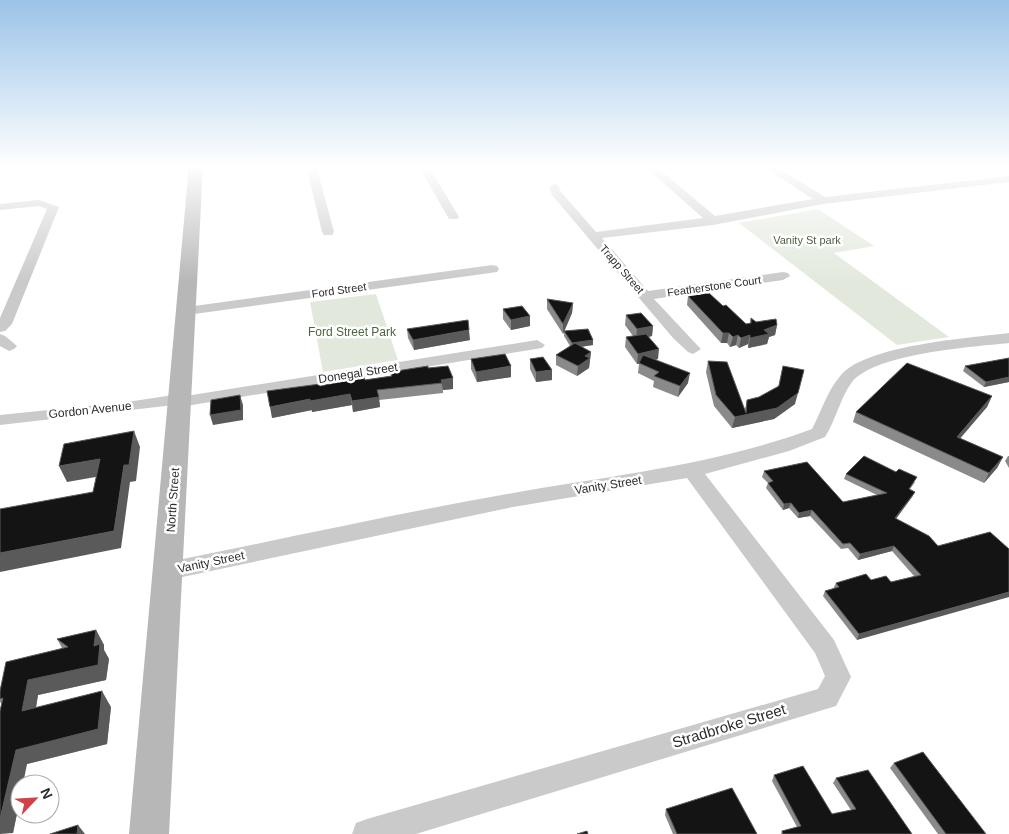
<svg xmlns="http://www.w3.org/2000/svg" width="1009" height="834" font-family="Helvetica,sans-serif">
  <style>
    .green { fill: #e2e9dc }
    .lines { fill: none; stroke-linecap: round; stroke-linejoin: round }
    .street { fill: #cacaca; fill-rule: evenodd }
    .secondary { fill: #b7b7b7; fill-rule: evenodd }
    .wall { fill: #8a8a8a }
    .shaded-wall { fill: #5a5a5a }
    .building { fill: #141414; stroke: #5a5a5a }
    .labels { text-anchor: middle; stroke-width: 5; stroke-linejoin: round; paint-order: stroke }
    .far-park-label { font-size: 11px; fill: #4e633f; stroke: #fff }
    .far-street-label { font-size: 11px; fill: #2d2d2d; stroke: #fff }
    .park-label { font-size: 12px; fill: #4e633f; stroke: #fff }
    .street-label { font-size: 12px; fill: #2d2d2d; stroke: #fff }
    .near-street-label { font-size: 15px; fill: #2d2d2d; stroke: #fff }
  </style>
  <rect width="100%" height="100%" fill="#fff"/>
  <g class="green">
    <polygon points="818,209 874,246 834,253 949,337 897,345 739,223"/>
    <polygon points="376,294 398,360 323,372 310,302"/>
  </g>
  <g class="lines">
    <g class="street">
      <polygon points="306,165 316,165 334,232 332,235 324,235 322,232"/>
      <polygon points="418,165 428,165 459,217 457,219 449,219"/>
      <polygon points="643,165 654,165 715,216 813,199 761,165 773,165 825,197 1009,176 1009,182 823,204 713,225 602,238 648,291 783,272 788,273 790,276 783,280 654,299 698,346 701,349 693,354 688,352 673,338 552,195 549,187 554,184 558,185 561,192 596,232 703,218"/>
      <polygon points="39,200 59,207 12,324 5,331 0,332 0,318 47,209 39,206 0,210 0,204"/>
      <polygon points="492,265 497,266 499,269 497,272 187,315 180,311 187,307"/>
      <path d="M 1009,333 L 1009,343 C 972,347 876,353 852,382 C 840,398 836,420 825,437 L 789,451 L 705,474 L 834,640 L 851,677 L 836,706 L 416,834 L 352,834 L 356,823 L 367,819 L 818,689 L 825,676 L 815,653 L 687,478 L 513,507 L 168,580 L 160,577 L 157,571 L 160,565 L 168,562 C 283,539 398,513 513,493 C 614,475 715,465 812,429 C 821,412 827,391 841,375 C 867,345 969,338 1009,333 Z"/>
      <polygon points="0,334 5,336 17,346 14,349 9,351 0,346"/>
      <polygon points="537,340 545,345 542,348 180,407 174,405 0,425 0,415 127,402 180,394 186,396"/>
    </g>
    <polygon class="secondary" points="189,165 203,165 169,834 129,834"/>
  </g>
  <g class="wall">
    <polygon points="688,296 723,306 746,324 750,323 751,318 756,322 777,325 775,335 769,337 767,344 748,348 748,344 739,348 736,345 730,347 727,343 721,343 687,305"/>
    <polygon points="547,299 573,303 572,313 563,334 547,309"/>
    <polygon points="503,309 530,316 530,326 511,330 503,319"/>
    <polygon points="626,315 653,326 652,336 649,337 658,359 655,360 688,383 678,397 653,387 654,381 638,373 639,364 637,364 625,347 626,337 633,336 625,325"/>
    <polygon points="407,329 470,340 414,350 408,338"/>
    <polygon points="564,331 593,340 593,345 581,347 591,352 589,368 577,376 556,365 556,355 570,346 564,336"/>
    <polygon points="1009,358 1009,382 984,387 963,371 965,366"/>
    <polygon points="471,359 511,377 477,382 471,369"/>
    <polygon points="530,359 552,380 536,382 530,369"/>
    <polygon points="708,361 745,409 747,400 759,397 778,387 783,366 795,404 774,419 732,428 714,406 706,372"/>
    <polygon points="428,368 453,378 453,389 443,390 443,393 379,400 380,407 353,412 352,405 312,412 312,410 272,418 320,386 391,376 390,372"/>
    <polygon points="992,396 987,407 960,438 1003,457 997,468 984,483 853,422 856,412"/>
    <polygon points="1008,456 1009,456 1009,468 1005,461"/>
    <polygon points="764,471 843,502 877,495 844,479 846,474 915,482 910,489 915,492 912,497 896,519 938,546 990,532 857,640 823,596 825,591 833,589 836,583 871,580 891,582 914,576 892,551 858,560 848,548 841,549 810,516 798,518 789,508 783,510 766,488 768,483 762,477"/>
    <polygon points="96,630 104,645 104,650 109,659 106,680 38,695 36,707 111,707 107,744 27,764 20,784 20,799 13,833 2,704 0,702 0,691 62,648 57,639"/>
    <polygon points="894,763 986,834 938,834 890,768"/>
    <polygon points="774,775 832,814 851,810 833,783 836,778 912,834 781,834 782,831 797,827 772,781"/>
    <polygon points="666,809 757,834 673,834 665,815"/>
  </g>
  <g class="shaded-wall">
    <polygon points="573,303 572,313 563,334 563,324"/>
    <polygon points="530,316 530,326 511,330 511,320"/>
    <polygon points="777,325 775,335 769,337 767,344 748,348 750,338 764,330"/>
    <polygon points="653,326 652,336 636,339 637,329"/>
    <polygon points="469,330 470,340 414,350 413,340"/>
    <polygon points="723,333 729,333 727,343 721,343"/>
    <polygon points="738,335 736,345 730,347 733,337"/>
    <polygon points="750,335 748,344 739,348 741,338"/>
    <polygon points="593,340 593,345 571,348 572,343"/>
    <polygon points="659,349 658,359 637,364 638,354"/>
    <polygon points="591,352 589,368 577,376 578,366 585,356"/>
    <polygon points="511,366 511,377 477,382 476,372"/>
    <polygon points="552,370 552,380 536,382 536,372"/>
    <polygon points="690,373 688,383 678,397 680,386"/>
    <polygon points="1009,377 1009,382 984,387 986,382"/>
    <polygon points="453,378 453,389 443,390 441,380"/>
    <polygon points="798,393 795,404 774,419 732,428 735,417"/>
    <polygon points="350,394 352,405 312,412 310,401"/>
    <polygon points="240,395 243,405 243,420 213,425 210,415"/>
    <polygon points="992,396 987,407 952,448 957,437"/>
    <polygon points="379,397 380,407 353,412 352,401"/>
    <polygon points="310,399 312,410 272,418 270,407"/>
    <polygon points="134,431 140,447 136,481 130,482 121,548 0,572 0,553 114,531 124,465"/>
    <polygon points="1003,457 997,468 984,483 989,473"/>
    <polygon points="100,459 107,475 67,482 59,466"/>
    <polygon points="915,492 912,497 892,524 895,518"/>
    <polygon points="791,503 789,508 783,510 784,504"/>
    <polygon points="812,510 810,516 798,518 799,513"/>
    <polygon points="894,546 892,551 858,560 860,554"/>
    <polygon points="1009,592 1009,597 857,640 859,634"/>
    <polygon points="96,630 104,645 104,650 109,659 106,680 38,695 33,726 22,711 28,680 94,646"/>
    <polygon points="102,691 111,707 107,744 27,764 23,784 20,784 20,799 13,833 0,834 0,819 16,750"/>
    <polygon points="78,825 85,834 77,834"/>
  </g>
  <g class="building">
    <polygon points="709,293 723,306 726,305 746,324 751,323 751,318 756,322 776,319 777,325 764,330 769,334 750,338 750,335 741,338 738,335 733,337 729,333 723,333 688,296"/>
    <polygon points="547,299 573,303 563,324"/>
    <polygon points="522,306 530,316 511,320 503,309"/>
    <polygon points="641,313 653,326 637,329 626,315"/>
    <polygon points="468,320 469,330 413,340 407,329"/>
    <polygon points="588,329 593,340 572,343 564,331"/>
    <polygon points="646,334 659,349 638,354 626,337"/>
    <polygon points="575,343 591,352 585,356 590,358 578,366 556,355"/>
    <polygon points="505,354 511,366 476,372 471,359"/>
    <polygon points="643,355 690,373 680,386 654,376 659,372 639,363"/>
    <polygon points="543,357 552,370 536,372 530,359"/>
    <polygon points="1009,358 1009,377 986,382 965,366"/>
    <polygon points="708,361 727,362 746,413 747,400 759,397 779,386 783,366 804,370 798,393 777,408 735,417 716,395"/>
    <polygon points="907,363 992,396 957,437 1003,457 989,473 856,412"/>
    <polygon points="428,366 428,368 448,366 453,378 441,380 442,383 377,390 379,397 352,401 350,394 310,401 310,399 270,407 267,391 320,384 320,386 364,377 365,380 392,376 390,372"/>
    <polygon points="240,395 241,410 210,415 211,400"/>
    <polygon points="134,431 129,465 124,465 114,531 0,553 0,509 93,492 100,459 59,466 64,444"/>
    <polygon points="864,456 896,472 899,469 917,477 909,489 915,492 895,518 929,536 938,546 990,532 1009,549 1009,592 859,634 825,591 839,587 836,583 866,574 871,580 886,576 891,582 921,575 894,546 860,554 850,543 843,544 812,510 799,513 791,503 784,504 768,483 773,481 764,471 807,462 843,502 887,493 846,474"/>
    <polygon points="96,630 94,646 100,644 98,665 28,680 22,711 102,691 98,729 16,750 0,819 0,711 3,698 0,699 0,691 6,662 68,647 57,639"/>
    <polygon points="923,752 986,834 946,834 894,763"/>
    <polygon points="803,766 832,814 856,809 836,778 868,770 912,834 783,834 782,831 801,826 774,775"/>
    <polygon points="732,788 757,834 677,834 666,809"/>
    <polygon points="78,825 77,834 50,834"/>
    <polygon points="587,831 588,834 577,834"/>
  </g>
  <linearGradient id="sky" x2="0" y2="1"><stop stop-color="#9bc3e8"/><stop offset="0.59" stop-color="#fff"/><stop offset="1" stop-color="#fff" stop-opacity="0"/></linearGradient>
  <rect width="1009" height="282" fill="url(#sky)"/>
  <g class="labels">
    <g class="far-park-label">
      <text x="807" y="244">Vanity St park</text>
    </g>
    <g class="far-street-label">
      <text transform="translate(622 269) rotate(49)" y="4">Trapp Street</text>
      <text transform="translate(714 286) rotate(-8)" y="4">Featherstone Court</text>
      <text transform="translate(339 290) rotate(-8)" y="4">Ford Street</text>
    </g>
    <g class="park-label">
      <text x="352" y="336">Ford Street Park</text>
    </g>
    <g class="street-label">
      <text transform="translate(358 373) rotate(-9)" y="4">Donegal Street</text>
      <text transform="translate(90 410) rotate(-6)" y="4">Gordon Avenue</text>
      <text transform="translate(608 485) rotate(-9)" y="4">Vanity Street</text>
      <text transform="translate(173 500) rotate(-86)" y="4">North Street</text>
      <text transform="translate(211 562) rotate(-12)" y="4">Vanity Street</text>
    </g>
    <g class="near-street-label">
      <text transform="translate(729 726) rotate(-17)" y="5">Stradbroke Street</text>
    </g>
  </g>
  <g transform="translate(35 799) rotate(65)"><circle r="24" fill="#ffffff" stroke="#ababab"/>
  <path d="M0-4L9 19L0 12L-9 19Z" fill="#d14146"/>
  <text y="-8" font-size="14" font-weight="bold" text-anchor="middle" fill="#2d2d2d">N</text>
  </g>
</svg>
